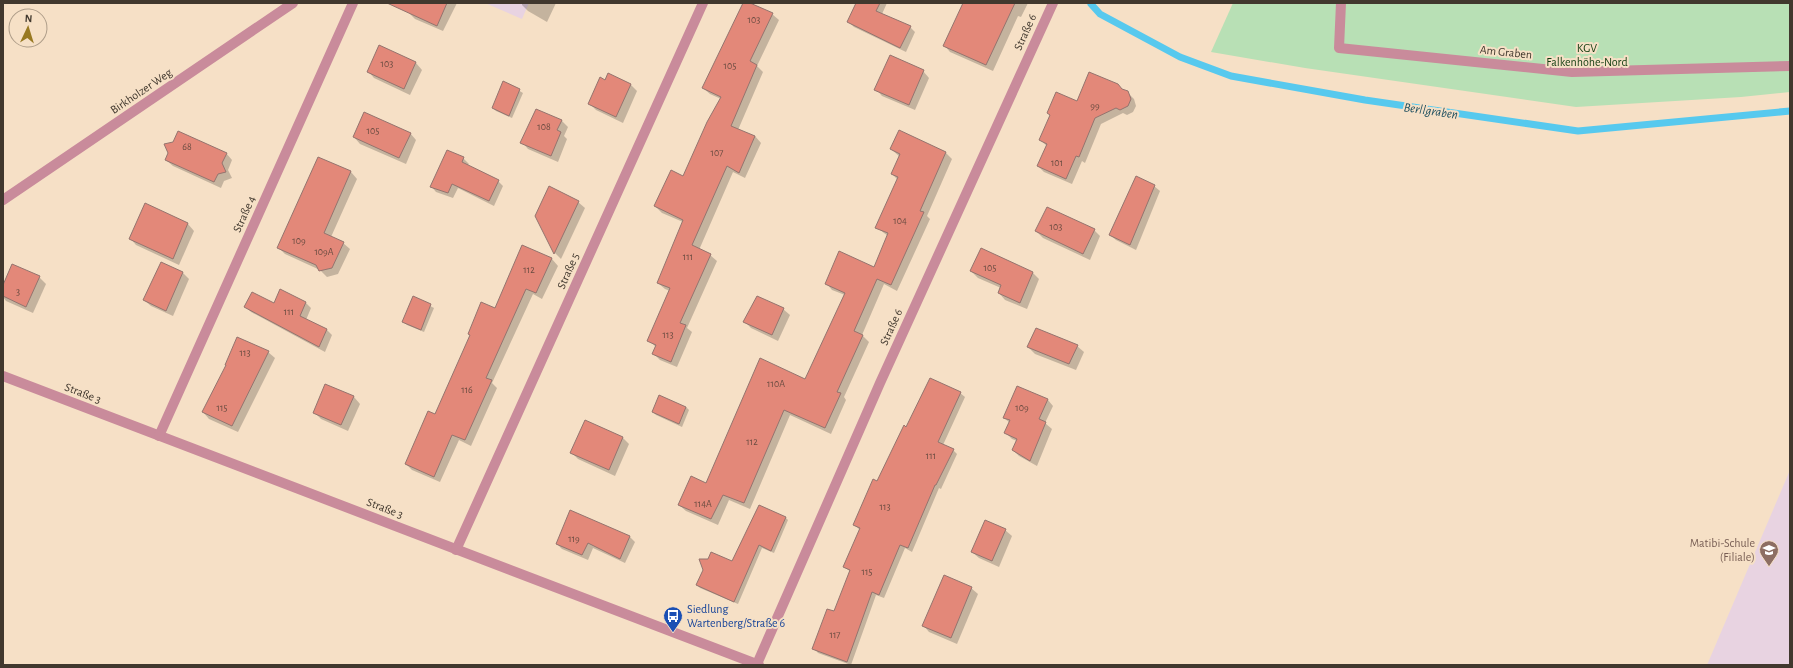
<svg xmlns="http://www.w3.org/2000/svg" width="1793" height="668" font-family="'Alegreya Sans',sans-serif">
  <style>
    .education { fill: #e8d3e1 }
    .green { fill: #b8e0b5 }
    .shadow { fill: #0003 }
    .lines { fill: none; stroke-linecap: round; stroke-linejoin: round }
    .stream { stroke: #57c9ee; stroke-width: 7 }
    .building { fill: #e38879; stroke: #94746e }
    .service { stroke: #c98b9b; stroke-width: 10 }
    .minor { stroke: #c98b9b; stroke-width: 10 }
    .labels { text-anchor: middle; stroke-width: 4; stroke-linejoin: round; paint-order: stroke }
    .number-label { font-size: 10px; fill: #6a4c41 }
    .street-label { font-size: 12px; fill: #41382e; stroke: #f6e0c6 }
    .park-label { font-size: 12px; fill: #113c0f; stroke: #f6e0c6 }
    .education-label { font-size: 12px; fill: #785e54; stroke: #f6e0c6; text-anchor: end }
    .transit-label { font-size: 12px; fill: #164399; stroke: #f6e0c6; text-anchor: start }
    .water-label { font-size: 13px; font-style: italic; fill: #1d4e5e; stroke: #f6e0c6 }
  </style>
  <rect width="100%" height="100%" fill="#f6e0c6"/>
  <g class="education">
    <polygon points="485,3 529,3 522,19"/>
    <polygon points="1790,470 1790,665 1707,665"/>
  </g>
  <polygon class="green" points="1233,3 1790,3 1790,92 1741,97 1576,107 1305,68 1211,52"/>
  <g class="shadow">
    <polygon points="413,3 457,3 443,31 415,19 408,12"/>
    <polygon points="522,3 556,3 547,22 528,11 522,5"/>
    <polygon points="744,3 772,14 779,20 757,66 763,72 738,130 755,136 761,143 745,178 733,172 699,250 710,255 717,261 687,328 692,332 677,367 660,360 654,354 656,347 648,340 670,291 665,289 658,283 683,222 662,213 655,206 684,177 721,99 710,94 703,88"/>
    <polygon points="857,3 887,3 882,14 910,27 915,32 906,52 854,27 849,22"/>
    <polygon points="990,3 1028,3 1021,17 1018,16 993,71 950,52 944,45"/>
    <polygon points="380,46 416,63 422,70 410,95 374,78 368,71"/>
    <polygon points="923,71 929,78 915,110 882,96 876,89"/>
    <polygon points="609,74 631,85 637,91 623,123 596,110 589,103"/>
    <polygon points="504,82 523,93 512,118 496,111 493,108"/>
    <polygon points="1123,90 1127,92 1134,99 1136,106 1133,112 1127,115 1123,113 1101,124 1085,163 1082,161 1072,184 1044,172 1038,166 1047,146 1040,140 1078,102"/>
    <polygon points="561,120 568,127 564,136 567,139 558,162 528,149 522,142"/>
    <polygon points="410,133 416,140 406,164 360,144 354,137"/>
    <polygon points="891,149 946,153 952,159 927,216 930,219 897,291 884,284 862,335 869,342 844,397 846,400 831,434 790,415 750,509 729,500 718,525 686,511 679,505 707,484 805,381 845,295 832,290 826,283 875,269 888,236 876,227 898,180 892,174 900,157"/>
    <polygon points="169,153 226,153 232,160 228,170 232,178 224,181 221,188 173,166 166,160"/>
    <polygon points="319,158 351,172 357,179 331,237 343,243 350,249 338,274 327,277 320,270 285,254 279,248"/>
    <polygon points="463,158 469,164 467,166 498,181 503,186 494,206 458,188 453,198 436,192 431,186"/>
    <polygon points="1154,186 1160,191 1136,250 1116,240 1110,235"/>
    <polygon points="578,202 585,208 561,259 555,253 536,216"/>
    <polygon points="146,205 188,224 194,231 179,265 136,245 130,238"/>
    <polygon points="1094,230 1100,236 1090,260 1043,238 1036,231"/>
    <polygon points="522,247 552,259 558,266 542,299 533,294 492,383 497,388 471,446 459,440 440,482 412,470 406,464 495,309"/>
    <polygon points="981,249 1033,273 1039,279 1027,309 1005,300 999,293 1001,288 978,278 971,271"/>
    <polygon points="183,273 189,279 173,316 151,306 144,300"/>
    <polygon points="39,277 46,284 33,313 6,301 3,297 3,287"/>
    <polygon points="414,298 434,308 424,332 407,325 404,322"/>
    <polygon points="306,303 311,308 306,320 327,330 332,335 325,352 251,312 246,307"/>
    <polygon points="783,309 790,315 778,341 751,328 745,322"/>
    <polygon points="1077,346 1084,352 1076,370 1035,354 1028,347"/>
    <polygon points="268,352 275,358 238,432 209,419 203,412 227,365"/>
    <polygon points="326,385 354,397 360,404 348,431 321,419 314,412"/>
    <polygon points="1017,387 1048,400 1053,406 1045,423 1052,429 1037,466 1019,456 1013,450 1017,441 1012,439 1006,433 1010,423 1004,418"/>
    <polygon points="960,393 965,397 943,445 953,450 957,454 941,489 939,488 912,552 905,548 884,598 876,595 851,665 818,653 814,648 835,613 851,572 844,567 860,530 854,525 907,428"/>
    <polygon points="686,407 689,410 682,427 656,415 653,412"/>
    <polygon points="586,422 623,438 629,444 615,476 578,459 572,453"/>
    <polygon points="785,517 788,520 774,553 762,548 738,604 700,588 697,585 708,560 733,562"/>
    <polygon points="1005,530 1012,536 999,567 979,558 972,552"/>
    <polygon points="630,537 635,542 625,563 593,548 588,560 562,549 557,544"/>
    <polygon points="971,588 978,594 957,644 929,632 923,625"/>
  </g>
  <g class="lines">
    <polyline class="stream" points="1091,4 1100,14 1180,57 1231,76 1365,100 1578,131 1790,111"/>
  </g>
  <g class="building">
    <polygon points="387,3 447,3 437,26"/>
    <polygon points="743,3 750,3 773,13 750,61 757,65 731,126 755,136 739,173 727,166 692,245 711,254 680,323 686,325 671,362 652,354 656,345 647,341 670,288 657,283 683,220 654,206 671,170 683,176 707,122 721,97 702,88"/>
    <polygon points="856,3 880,3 876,11 911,26 900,48 847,22"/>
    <polygon points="963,3 1015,3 986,65 943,46"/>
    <polygon points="379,45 416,62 404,89 367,72"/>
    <polygon points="890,55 924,70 909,105 874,90"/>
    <polygon points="1089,72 1118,84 1122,89 1128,91 1131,99 1128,106 1120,110 1116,108 1095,118 1079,157 1076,156 1066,179 1037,166 1047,144 1039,140 1050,115 1047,113 1056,92 1077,101"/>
    <polygon points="608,73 631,84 616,117 588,104 600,77 605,80"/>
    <polygon points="503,81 520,89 509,116 492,108"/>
    <polygon points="536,109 562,120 557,130 561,132 551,156 520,143"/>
    <polygon points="364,112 411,133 399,158 353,137"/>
    <polygon points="899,130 946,152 920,211 924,212 891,285 877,279 854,331 863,335 837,392 841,393 825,428 784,410 744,503 723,495 711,519 678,505 691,476 706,483 760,358 805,379 845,293 825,284 839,251 874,267 888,233 875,228 898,177 891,174 900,154 890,149"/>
    <polygon points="178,131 227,153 222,163 226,172 218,174 214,182 165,160 168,153 164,144 173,142"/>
    <polygon points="447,150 464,157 462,162 499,180 489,201 452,184 448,193 430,187"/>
    <polygon points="318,157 351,171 324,233 344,242 332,268 319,271 316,265 277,248"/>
    <polygon points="1136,176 1155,185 1130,245 1109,235"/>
    <polygon points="549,186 579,201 554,254 535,216"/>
    <polygon points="145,203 188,223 173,259 129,239"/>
    <polygon points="1047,207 1095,229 1083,254 1035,231"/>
    <polygon points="522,245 552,258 536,293 526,289 486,378 492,380 465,440 452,435 434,477 405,464 428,411 435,414 470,335 468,334 481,302 495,308"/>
    <polygon points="981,248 1033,272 1020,303 998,293 1001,285 970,271"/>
    <polygon points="161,262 183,272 166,311 143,300"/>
    <polygon points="12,264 40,276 26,307 3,296 3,285"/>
    <polygon points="280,289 306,302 300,316 327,329 319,347 244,307 252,292 274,303"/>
    <polygon points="413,296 431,304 421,330 402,322"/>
    <polygon points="757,296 784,308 772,335 743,322"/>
    <polygon points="1036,328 1078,345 1069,364 1027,347"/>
    <polygon points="237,337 269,351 232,426 202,412 226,365 225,365"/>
    <polygon points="930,378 961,392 938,442 954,449 936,485 935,485 908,548 900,545 879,595 872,592 847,662 812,649 827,609 834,611 850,570 843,567 860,528 853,525 873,479 877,481 904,425 906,427"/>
    <polygon points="325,384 354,396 341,425 313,413"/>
    <polygon points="1017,386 1048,399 1039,419 1046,422 1030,461 1012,450 1017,439 1004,433 1010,420 1003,418"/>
    <polygon points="659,395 686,407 679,424 652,412"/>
    <polygon points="585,420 623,437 609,470 570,453"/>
    <polygon points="759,505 786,517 771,551 759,545 734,602 696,585 703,570 699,559 708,559 711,552 732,561"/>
    <polygon points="570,510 630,536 620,559 588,543 582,555 556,544"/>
    <polygon points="985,520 1006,529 992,561 971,552"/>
    <polygon points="944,575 972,587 951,638 922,626"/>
  </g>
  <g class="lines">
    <polyline class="service" points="1341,3 1339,48 1572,72 1790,66"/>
    <g class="minor">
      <polyline points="3,200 293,3"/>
      <polyline points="3,376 759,665"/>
      <polyline points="159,436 353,3"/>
      <polyline points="456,550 703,3"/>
      <polyline points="757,664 880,383 1053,3"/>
    </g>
  </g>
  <defs>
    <g id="school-pin" transform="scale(1)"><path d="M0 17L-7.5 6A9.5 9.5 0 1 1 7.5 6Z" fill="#8d6e63" stroke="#f6e0c6"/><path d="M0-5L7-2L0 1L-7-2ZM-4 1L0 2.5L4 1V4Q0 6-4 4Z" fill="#fff"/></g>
    <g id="bus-pin" transform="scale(1)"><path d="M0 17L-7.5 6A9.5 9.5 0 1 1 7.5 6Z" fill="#1a4fb4" stroke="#f6e0c6"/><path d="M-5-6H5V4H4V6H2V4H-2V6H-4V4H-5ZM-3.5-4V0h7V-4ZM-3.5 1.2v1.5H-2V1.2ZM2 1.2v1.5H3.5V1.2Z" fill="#fff"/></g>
  </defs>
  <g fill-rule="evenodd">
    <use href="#school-pin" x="1769" y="550"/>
    <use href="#bus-pin" x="673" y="616"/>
  </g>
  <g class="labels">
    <g class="number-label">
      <text x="754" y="23">103</text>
      <text x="387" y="67">103</text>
      <text x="730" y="69">105</text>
      <text x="1095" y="109">99</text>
      <text x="544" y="130">108</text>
      <text x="373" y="134">105</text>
      <text x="187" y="150">68</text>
      <text x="717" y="156">107</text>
      <text x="1057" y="166">101</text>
      <text x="900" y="224">104</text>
      <text x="1056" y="230">103</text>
      <text x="299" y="244">109</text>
      <text x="324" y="255">109A</text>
      <text x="688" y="260">111</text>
      <text x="990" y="271">105</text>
      <text x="529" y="273">112</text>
      <text x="18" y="295">3</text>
      <text x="289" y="315">111</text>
      <text x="668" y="338">113</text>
      <text x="245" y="356">113</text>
      <text x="776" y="387">110A</text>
      <text x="467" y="393">116</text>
      <text x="222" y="411">115</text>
      <text x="1022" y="411">109</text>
      <text x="752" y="445">112</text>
      <text x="931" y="459">111</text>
      <text x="703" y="507">114A</text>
      <text x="885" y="510">113</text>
      <text x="574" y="542">119</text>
      <text x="867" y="575">115</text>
      <text x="835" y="638">117</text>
    </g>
    <g class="street-label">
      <text transform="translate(1025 32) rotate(-66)" y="4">Straße 6</text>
      <text transform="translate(1506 52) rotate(6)" y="4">Am Graben</text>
      <text transform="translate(141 91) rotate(-34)" y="4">Birkholzer Weg</text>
      <text transform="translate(244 214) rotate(-66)" y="4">Straße 4</text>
      <text transform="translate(568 271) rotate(-66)" y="4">Straße 5</text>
      <text transform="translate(891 327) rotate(-66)" y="4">Straße 6</text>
      <text transform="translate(83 393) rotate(21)" y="4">Straße 3</text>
      <text transform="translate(385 508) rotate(21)" y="4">Straße 3</text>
    </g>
    <g class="park-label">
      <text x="1587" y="52">KGV<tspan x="1587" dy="14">Falkenhöhe-Nord</tspan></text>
    </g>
    <g class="education-label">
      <text x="1755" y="547">Matibi-Schule<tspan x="1755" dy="14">(Filiale)</tspan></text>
    </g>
    <g class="transit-label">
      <text x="687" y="613">Siedlung<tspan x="687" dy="14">Wartenberg/Straße 6</tspan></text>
    </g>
    <g class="water-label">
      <text transform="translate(1431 110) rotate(8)" y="5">Berllgraben</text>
    </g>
  </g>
  <rect width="1793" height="668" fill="none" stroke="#41382e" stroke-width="8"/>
  <g transform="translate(28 28) rotate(4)"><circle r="19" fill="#f6e0c6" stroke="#ae9d89"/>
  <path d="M0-3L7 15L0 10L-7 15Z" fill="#987922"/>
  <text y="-6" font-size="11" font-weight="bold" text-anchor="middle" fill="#41382e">N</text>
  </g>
</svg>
